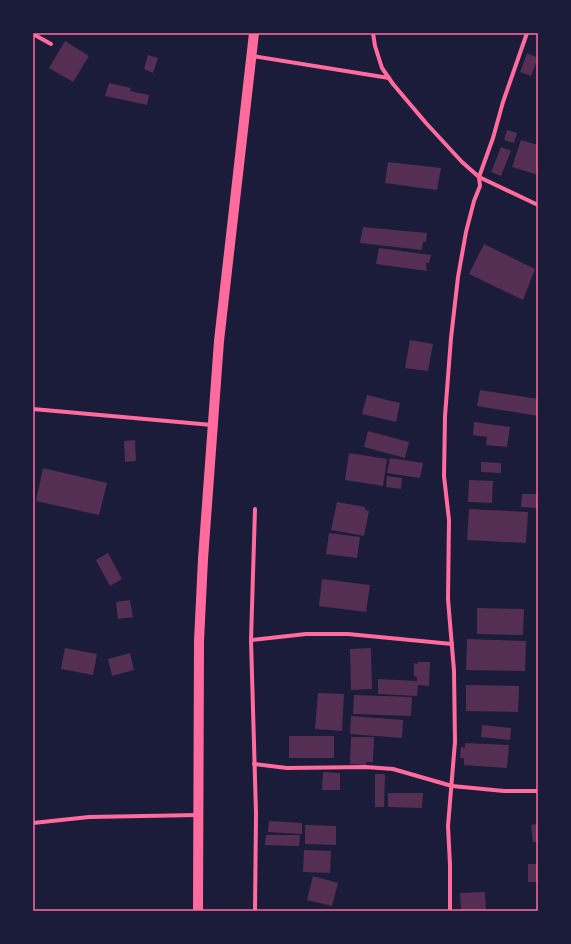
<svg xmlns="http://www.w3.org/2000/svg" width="571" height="944" font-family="'Source Sans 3',sans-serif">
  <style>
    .building { fill: #542f53 }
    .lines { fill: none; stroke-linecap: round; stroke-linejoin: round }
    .minor { stroke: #ff6b9d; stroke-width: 4 }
    .primary { stroke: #ff6b9d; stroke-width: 10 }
    .neatline { fill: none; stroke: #ff6b9d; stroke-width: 1.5 }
  </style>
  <rect width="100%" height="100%" fill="#1b1b3a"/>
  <g class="building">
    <polygon points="65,41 89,56 73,82 49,68"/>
    <polygon points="527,53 538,58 531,76 520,72"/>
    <polygon points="148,55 158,58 153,73 144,69"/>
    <polygon points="109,83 131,88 130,91 149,95 147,105 105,96"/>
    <polygon points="507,130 517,133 514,143 504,140"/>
    <polygon points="521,140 538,145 538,175 512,167"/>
    <polygon points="501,147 511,151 501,176 491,172"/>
    <polygon points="388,162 441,168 437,190 385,183"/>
    <polygon points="363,227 427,233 426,242 423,242 422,250 360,243"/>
    <polygon points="484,244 535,269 523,300 469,274"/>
    <polygon points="379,248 431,255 429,263 426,263 427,271 376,264"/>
    <polygon points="410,340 433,344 428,371 405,368"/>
    <polygon points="480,390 538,399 538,416 477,406"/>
    <polygon points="367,395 400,403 396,422 362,414"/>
    <polygon points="474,422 510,427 507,447 486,445 487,437 473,435"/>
    <polygon points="368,431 409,442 405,458 364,447"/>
    <polygon points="135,440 136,461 125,462 124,441"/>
    <polygon points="349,453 387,459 383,486 345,480"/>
    <polygon points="390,458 423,463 420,478 387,473"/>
    <polygon points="481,462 501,463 501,473 481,472"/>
    <polygon points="43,468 107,483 99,515 36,501"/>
    <polygon points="387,476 402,478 401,489 386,487"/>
    <polygon points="469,480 493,481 492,503 468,502"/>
    <polygon points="522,494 538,494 538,508 521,507"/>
    <polygon points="337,502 365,507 365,510 369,511 364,536 331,530"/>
    <polygon points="469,509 528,512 526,543 467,540"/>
    <polygon points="329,533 360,537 357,558 326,554"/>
    <polygon points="108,553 122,579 110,586 96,560"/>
    <polygon points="322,579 370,585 366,612 319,606"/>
    <polygon points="130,600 133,617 118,619 116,602"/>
    <polygon points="477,608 524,609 523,635 477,634"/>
    <polygon points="467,639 526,641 525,671 466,670"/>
    <polygon points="65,648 97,654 93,675 61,669"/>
    <polygon points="371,648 372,689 351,690 350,649"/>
    <polygon points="130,653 134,670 112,676 108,659"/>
    <polygon points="418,662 430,662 429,686 418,685 417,696 378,694 378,679 417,681 417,677 414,676 414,663 418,664"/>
    <polygon points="466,685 519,686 518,712 466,711"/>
    <polygon points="318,693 344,694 342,731 315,729"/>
    <polygon points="354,695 412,697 411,716 353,714"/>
    <polygon points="351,716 403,720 402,738 350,734"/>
    <polygon points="482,725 511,728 510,740 481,737"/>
    <rect x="289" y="736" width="45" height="22"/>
    <polygon points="351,737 374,737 373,762 366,762 366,765 350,764"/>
    <polygon points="465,743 509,745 507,768 464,765 464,758 460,758 461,747 465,748"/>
    <polygon points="323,772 340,773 340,790 322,790"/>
    <polygon points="375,774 385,774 384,807 375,807"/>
    <polygon points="388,793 423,793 422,808 388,807"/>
    <polygon points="269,821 302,823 302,834 268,832"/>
    <polygon points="538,824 538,842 533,842 531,825"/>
    <polygon points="305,825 336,826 336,845 305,844"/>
    <polygon points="266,835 300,835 299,846 265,845"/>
    <polygon points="304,850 331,851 330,873 303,872"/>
    <rect x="528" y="864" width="10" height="18"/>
    <polygon points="313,876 338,883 332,906 307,900"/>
    <polygon points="485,892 486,911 461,911 460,893"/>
  </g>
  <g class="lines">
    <g class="minor">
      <polyline points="373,33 375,46 382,68 393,84 426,123 462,162 479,177 538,205"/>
      <polyline points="33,34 51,44"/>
      <polyline points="252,56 389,78"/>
      <polyline points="33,409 212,425"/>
      <polyline points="251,640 306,634 348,634 452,644"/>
      <polyline points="254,764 287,768 366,767 393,769 452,786 504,791 538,791"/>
      <polyline points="33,823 89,817 198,815"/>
      <polyline points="255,911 256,813 251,640 255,509"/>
      <polyline points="450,911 450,865 448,826 455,742 454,671 448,599 449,520 444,476 445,416 451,338 458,277 466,232 474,201 480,186 479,177 493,138 503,102 527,33"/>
    </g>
    <polyline class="primary" points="198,911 199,641 203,559 219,341 254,33"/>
  </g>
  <rect width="571" height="944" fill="none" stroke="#1b1b3a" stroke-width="68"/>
  <rect x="34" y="34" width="503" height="876" class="neatline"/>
</svg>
